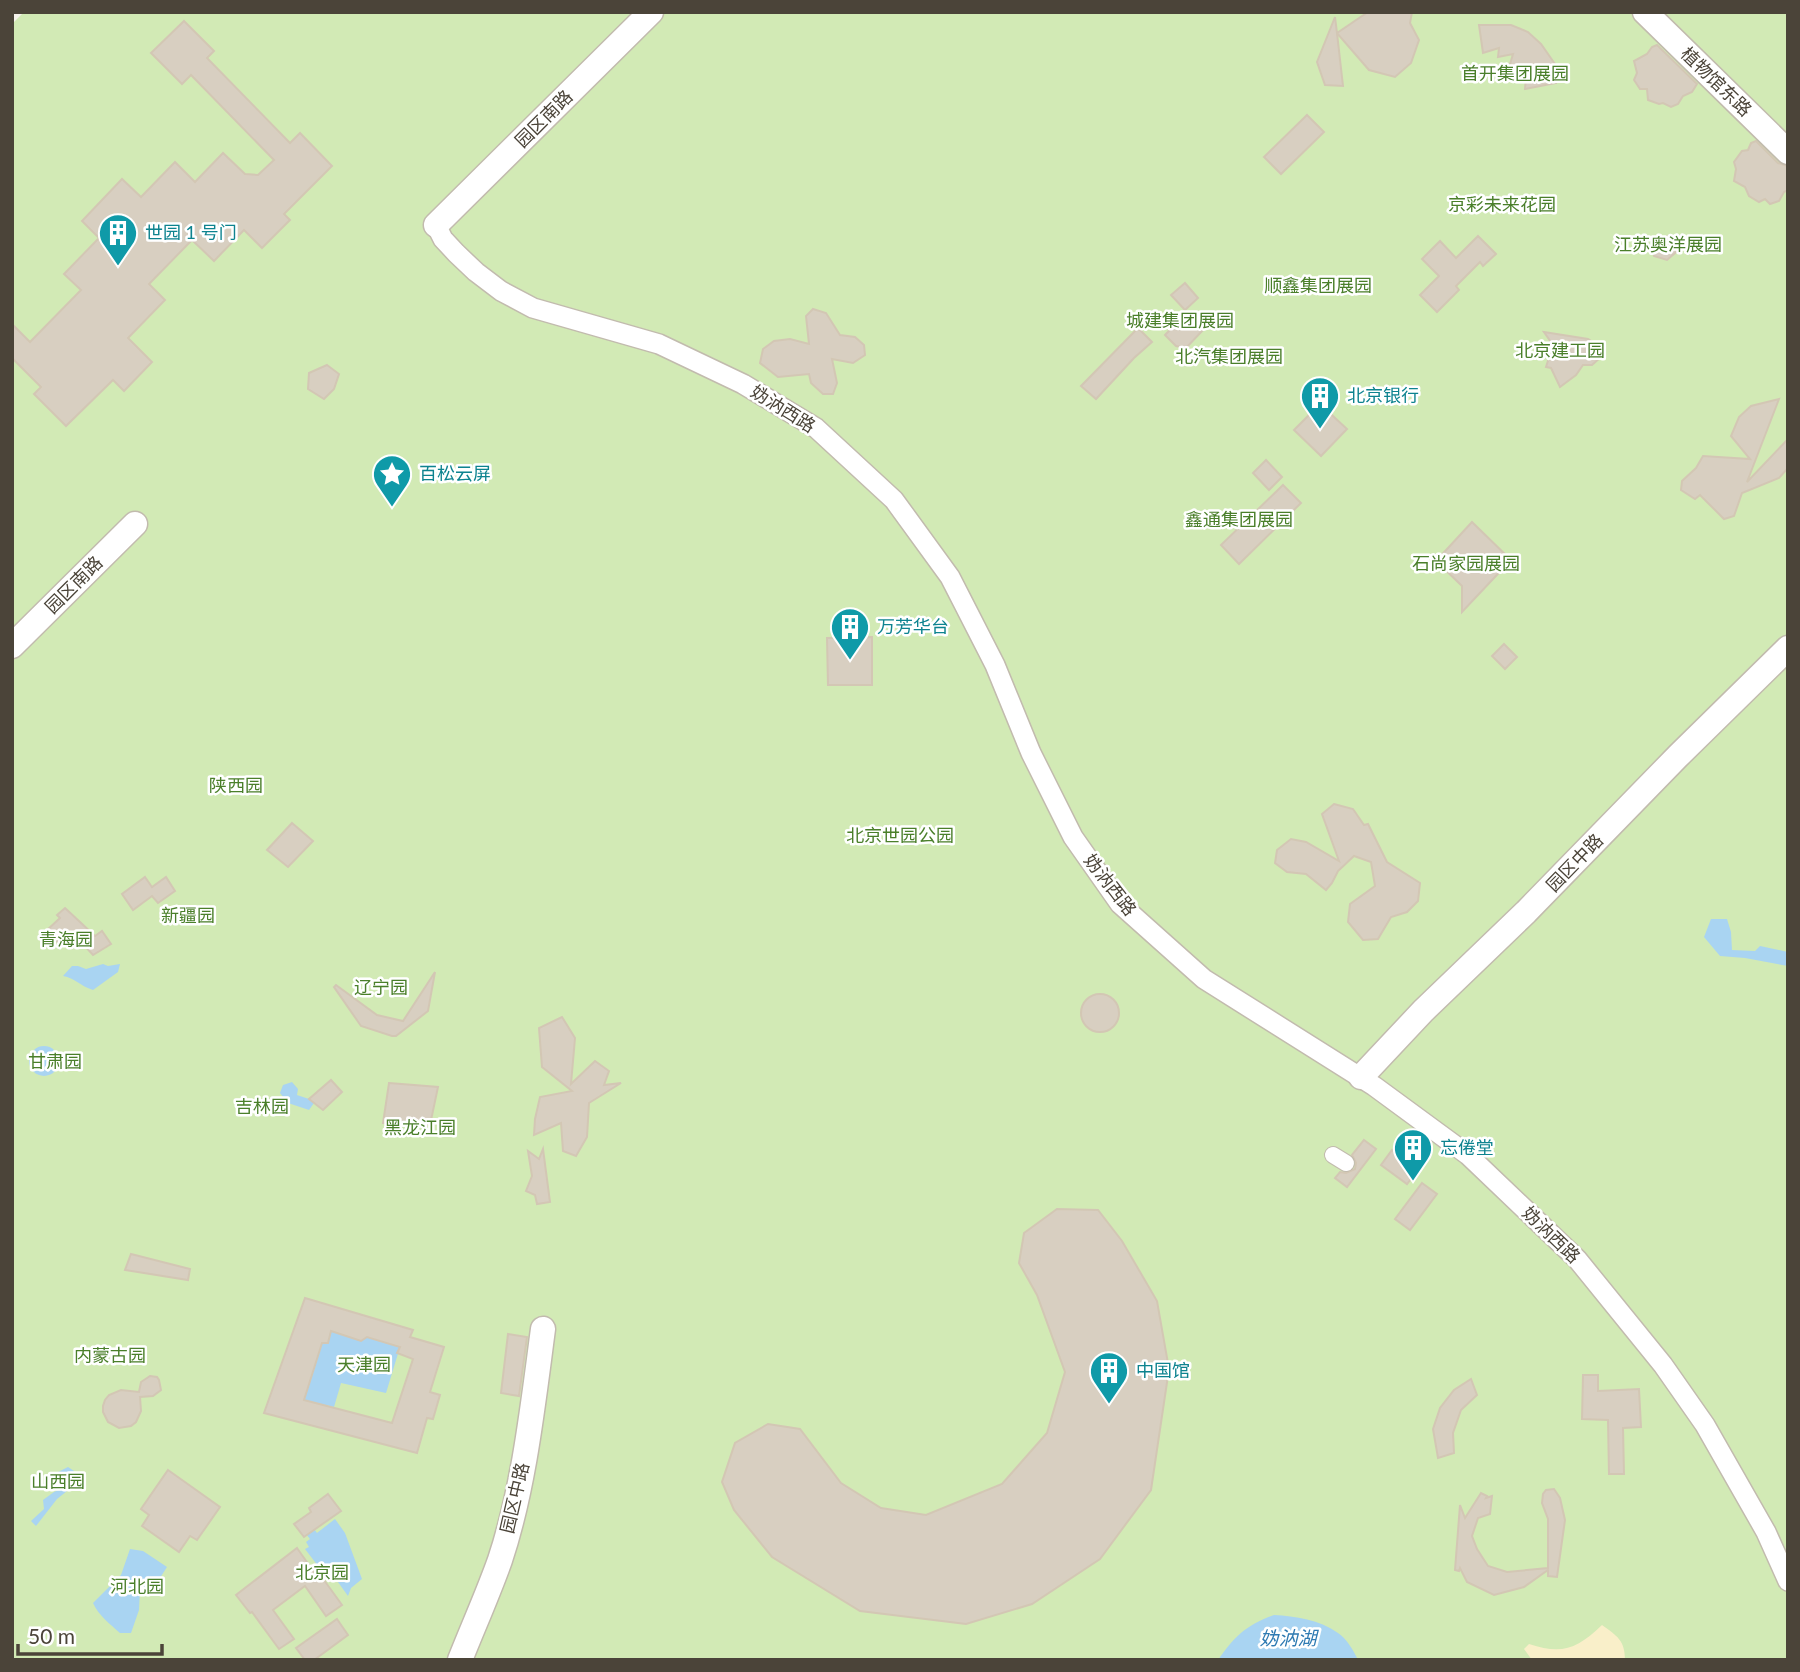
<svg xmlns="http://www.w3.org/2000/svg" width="1800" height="1672" font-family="Lato,'Noto Sans SC',sans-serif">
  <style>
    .green { fill: #d2eab5 }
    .sand { fill: #f9efc9 }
    .water { fill: #a9d4f2 }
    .building { fill: #d8cfc1; stroke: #d3c7b4; stroke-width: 2; fill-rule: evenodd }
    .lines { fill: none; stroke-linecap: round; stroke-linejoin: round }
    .pedestrian-casing { stroke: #c2bbae; stroke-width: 18 }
    .minor-casing { stroke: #c2bbae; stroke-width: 22 }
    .tertiary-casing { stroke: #c2bbae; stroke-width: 27 }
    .pedestrian { stroke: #fff; stroke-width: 16 }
    .minor { stroke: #fff; stroke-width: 19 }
    .tertiary { stroke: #fff; stroke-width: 24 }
    .labels { text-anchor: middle; stroke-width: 5; stroke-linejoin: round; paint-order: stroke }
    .park-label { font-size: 18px; fill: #4a7f2a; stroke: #fff }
    .street-label { font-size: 18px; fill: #4b4439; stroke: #fff }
    .culture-label { font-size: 18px; fill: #0d838f; stroke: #fff; text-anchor: start }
    .water-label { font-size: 19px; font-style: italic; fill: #2e7ab2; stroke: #fff }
  </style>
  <rect width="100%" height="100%" fill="#f6f3ec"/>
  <polygon class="green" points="24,12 1788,12 1788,1660 12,1660 12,24"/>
  <path class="sand" d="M 1602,1625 C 1617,1636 1625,1640 1625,1660 L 1532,1660 L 1524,1649 L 1529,1644 C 1562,1655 1577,1649 1602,1625 Z"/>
  <g class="water">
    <polygon points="1711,919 1727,919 1731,932 1732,950 1755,951 1760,946 1788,952 1788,966 1745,958 1720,956 1704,937"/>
    <path d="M 103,964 L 108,966 L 120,964 L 118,972 L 93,990 C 80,986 75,978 63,976 L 72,966 L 78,966 L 86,969 Z"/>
    <circle cx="44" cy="1061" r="15"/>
    <polygon points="292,1082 298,1089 297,1095 309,1099 314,1103 309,1110 288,1103 280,1093 283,1085"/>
    <polygon points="332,1325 337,1333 360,1341 367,1337 400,1347 386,1393 341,1383 334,1407 304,1400 322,1343"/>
    <polygon points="68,1467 74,1471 77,1483 57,1499 36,1526 31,1521 44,1509 43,1500 54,1492 67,1486 68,1478 59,1477 58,1472"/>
    <polygon points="335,1519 345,1533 362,1579 351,1588 348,1596 330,1571 325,1575 305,1549 309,1547 306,1542 310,1539 306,1534 314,1529 317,1533"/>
    <path d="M 130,1549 L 143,1551 L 167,1567 L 158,1581 L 140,1590 L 139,1610 L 131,1633 L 120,1633 C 110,1624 99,1616 93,1603 L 121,1575 Z"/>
    <path d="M 1274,1615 C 1295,1616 1320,1620 1338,1633 C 1346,1638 1354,1651 1358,1660 L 1218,1660 C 1235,1636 1246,1625 1274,1615 Z"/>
  </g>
  <g class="building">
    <polygon points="1368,12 1412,12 1410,23 1419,40 1411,63 1395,77 1369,70 1337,33 1343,86 1325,85 1317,62 1335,17 1337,33"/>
    <polygon points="184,21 214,51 207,58 290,143 300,133 332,166 284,214 290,220 262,248 244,230 214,261 192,240 149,284 165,300 128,338 152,362 124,391 113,380 66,426 34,394 41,387 12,358 12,324 30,342 81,290 64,274 99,238 82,221 122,179 141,197 175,162 195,182 223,153 245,174 258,175 274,160 191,75 182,84 151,53"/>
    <polygon points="1479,25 1511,25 1528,32 1541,44 1555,64 1556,83 1525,89 1526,77 1520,79 1519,65 1508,71 1513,54 1498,57 1499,48 1483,53"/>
    <polygon points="1657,45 1697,84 1692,92 1683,96 1678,104 1671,107 1663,103 1659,104 1648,100 1647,89 1640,89 1634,80 1637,73 1634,61 1647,54 1652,47"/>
    <polygon points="1307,115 1324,132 1281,174 1264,157"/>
    <polygon points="1756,141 1778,163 1788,166 1788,190 1784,192 1779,201 1770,204 1765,199 1759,202 1749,196 1745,187 1734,181 1736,169 1734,162 1742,151 1748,150 1751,143"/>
    <polygon points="1478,236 1496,254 1483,266 1480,262 1456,286 1459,290 1437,312 1420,295 1439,276 1422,259 1440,241 1456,258"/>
    <polygon points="1667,236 1681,248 1667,260 1654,256 1653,246"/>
    <polygon points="1185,283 1198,298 1185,310 1171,295"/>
    <polygon points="813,309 826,313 840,335 855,337 864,345 865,355 853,363 832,359 837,383 833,394 823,394 811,383 809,374 778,377 760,363 763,349 774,341 790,339 809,344 806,316"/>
    <polygon points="1186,313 1204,329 1186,348 1176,346 1165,335"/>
    <polygon points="1138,328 1152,342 1134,358 1096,399 1081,386"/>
    <polygon points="1544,332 1588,339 1600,347 1596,351 1601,357 1592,365 1583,365 1576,375 1560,387 1551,368 1546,367 1553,345"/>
    <polygon points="327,365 339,374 334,389 324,399 308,389 309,373"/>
    <polygon points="1779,399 1747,482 1788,439 1788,468 1779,478 1742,493 1734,516 1724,519 1700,495 1695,499 1681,490 1682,481 1696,468 1703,456 1750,459 1731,436 1739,417 1751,406"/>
    <polygon points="1320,404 1347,429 1321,456 1294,430"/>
    <polygon points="1266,460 1282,477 1269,490 1253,473"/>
    <polygon points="1283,485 1301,503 1239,564 1221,545"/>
    <polygon points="1472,522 1511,560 1462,612 1462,586 1436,561"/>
    <polygon points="872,637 872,685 828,685 827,638"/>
    <polygon points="1504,644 1517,657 1505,669 1492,656"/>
    <polygon points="1334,804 1353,809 1364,825 1368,824 1387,862 1420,883 1418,901 1407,912 1391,917 1378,939 1363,940 1348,922 1350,904 1375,886 1371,862 1354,856 1338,871 1332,883 1326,890 1306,874 1287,872 1275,863 1277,850 1291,839 1306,842 1339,861 1322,814"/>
    <polygon points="292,823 313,841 288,867 267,850"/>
    <polygon points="145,877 152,887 166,877 175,891 158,903 152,896 133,910 122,894"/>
    <polygon points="65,908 95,936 102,931 111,944 93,955 73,933 61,945 45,932 60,918 57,915"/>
    <polygon points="435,972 428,1011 396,1036 392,1036 361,1026 334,987 336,985 377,1015 403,1021"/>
    <circle cx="1100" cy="1013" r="19"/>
    <polygon points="562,1017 575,1038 571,1084 595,1061 609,1071 604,1085 621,1083 589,1103 587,1137 576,1156 563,1151 561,1123 534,1135 535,1119 540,1097 572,1091 542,1067 539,1028"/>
    <polygon points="331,1080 342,1092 323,1110 309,1099"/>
    <polygon points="389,1083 438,1087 430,1125 383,1123"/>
    <polygon points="1364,1140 1376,1149 1347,1187 1335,1178 1340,1172 1346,1173 1355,1169 1356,1163 1352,1155"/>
    <polygon points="543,1149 550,1202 537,1204 535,1195 526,1191 532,1176 528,1151 539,1159"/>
    <polygon points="1392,1150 1418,1170 1407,1184 1381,1165"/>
    <polygon points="1422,1183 1437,1194 1410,1230 1395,1219"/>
    <polygon points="1057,1209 1098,1210 1122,1241 1157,1301 1169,1369 1151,1490 1100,1559 1032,1604 966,1624 860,1611 772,1557 734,1510 722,1482 735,1443 768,1424 800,1429 841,1483 881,1508 926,1515 1002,1484 1047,1433 1065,1372 1037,1295 1019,1263 1024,1233"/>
    <polygon points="131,1254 190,1269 188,1280 125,1270"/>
    <path d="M 305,1298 L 413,1330 L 410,1337 L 444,1347 L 430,1392 L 440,1395 L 433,1419 L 427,1418 L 417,1453 L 264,1413 ZM 331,1331 L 361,1341 L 367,1337 L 400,1347 L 397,1353 L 413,1359 L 392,1423 L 304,1400 L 322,1343 L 328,1343 Z"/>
    <polygon points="508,1334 527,1337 519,1396 501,1393"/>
    <polygon points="1583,1375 1598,1375 1598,1391 1639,1389 1641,1427 1623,1428 1624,1474 1609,1474 1608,1420 1582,1419"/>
    <polygon points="150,1376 157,1377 159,1380 161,1390 153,1396 140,1397 141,1411 136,1422 131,1426 119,1428 108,1422 103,1412 103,1406 105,1400 109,1395 121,1390 139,1392 141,1382"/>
    <polygon points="1471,1379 1477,1395 1461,1410 1453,1433 1454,1453 1438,1458 1433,1429 1440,1408 1454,1390"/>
    <polygon points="168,1470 220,1507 197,1540 190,1536 179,1552 142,1526 149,1515 141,1509"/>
    <polygon points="1554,1489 1560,1498 1565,1520 1557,1577 1548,1576 1548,1570 1524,1587 1494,1595 1467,1582 1460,1568 1459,1571 1455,1570 1460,1505 1465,1518 1481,1493 1487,1496 1486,1498 1492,1496 1490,1514 1478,1518 1472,1536 1477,1549 1488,1566 1507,1572 1548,1568 1548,1519 1542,1503 1543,1494 1546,1490"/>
    <polygon points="328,1494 341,1511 304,1537 294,1524 311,1512 309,1508"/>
    <polygon points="297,1548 321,1582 324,1580 342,1605 326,1616 305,1586 273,1610 294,1639 279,1649 252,1612 250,1613 236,1595"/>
    <polygon points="337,1619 348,1635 314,1660 305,1660 296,1648"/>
  </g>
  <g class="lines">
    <g class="pedestrian-casing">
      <polyline id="pedestrian" points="1333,1155 1346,1163"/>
    </g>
    <g class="minor-casing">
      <polyline id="minor" points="436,225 443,239 456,253 476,272 501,291 533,308 659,344 743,384 816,428 894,500 950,577 995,665 1031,753 1073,837 1120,904 1204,979 1374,1086 1468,1155 1577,1259 1663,1365 1705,1425 1766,1532 1788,1581"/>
    </g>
    <g class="tertiary-casing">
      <g id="tertiary">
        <polyline points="1645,12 1788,152"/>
        <polyline points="436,225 651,12"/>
        <polyline points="12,646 135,524"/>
        <polyline points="1361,1077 1423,1011 1526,912 1678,756 1788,648"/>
        <path d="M 460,1660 C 473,1627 488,1594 500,1560 C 524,1488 533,1404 543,1329"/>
      </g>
    </g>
    <use href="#pedestrian" class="pedestrian"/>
    <use href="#minor" class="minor"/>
    <use href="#tertiary" class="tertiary"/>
  </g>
  <defs>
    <g id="building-pin" transform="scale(2.0125)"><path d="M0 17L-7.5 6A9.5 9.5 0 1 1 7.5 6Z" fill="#0f9aa8" stroke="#fff"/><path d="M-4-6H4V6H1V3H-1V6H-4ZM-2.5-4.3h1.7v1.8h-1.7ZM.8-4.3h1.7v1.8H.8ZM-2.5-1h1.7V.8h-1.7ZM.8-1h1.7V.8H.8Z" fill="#fff"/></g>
    <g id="sight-pin" transform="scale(2.0125)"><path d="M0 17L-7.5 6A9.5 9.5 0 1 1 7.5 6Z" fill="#0f9aa8" stroke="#fff"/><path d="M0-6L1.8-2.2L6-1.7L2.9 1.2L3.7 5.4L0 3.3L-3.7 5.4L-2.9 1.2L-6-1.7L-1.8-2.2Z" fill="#fff"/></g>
  </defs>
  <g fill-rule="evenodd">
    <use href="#building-pin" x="118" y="233"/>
    <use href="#building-pin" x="1320" y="396"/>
    <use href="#sight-pin" x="392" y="474"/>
    <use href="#building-pin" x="850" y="627"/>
    <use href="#building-pin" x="1413" y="1148"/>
    <use href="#building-pin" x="1109" y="1371"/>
  </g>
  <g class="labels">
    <g class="park-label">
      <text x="1515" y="80">首开集团展园</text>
      <text x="1502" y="211">京彩未来花园</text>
      <text x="1668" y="251">江苏奥洋展园</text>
      <text x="1318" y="292">顺鑫集团展园</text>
      <text x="1180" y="327">城建集团展园</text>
      <text x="1560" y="357">北京建工园</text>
      <text x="1229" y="363">北汽集团展园</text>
      <text x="1239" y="526">鑫通集团展园</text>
      <text x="1466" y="570">石尚家园展园</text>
      <text x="236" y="792">陕西园</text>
      <text x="900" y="842">北京世园公园</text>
      <text x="188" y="922">新疆园</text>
      <text x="66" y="946">青海园</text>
      <text x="381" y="994">辽宁园</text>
      <text x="55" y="1068">甘肃园</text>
      <text x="262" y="1113">吉林园</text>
      <text x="420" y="1134">黑龙江园</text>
      <text x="110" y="1362">内蒙古园</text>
      <text x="364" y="1371">天津园</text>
      <text x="58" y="1488">山西园</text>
      <text x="322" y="1579">北京园</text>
      <text x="137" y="1593">河北园</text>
    </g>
    <g class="street-label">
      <text transform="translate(1716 82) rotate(44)" y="6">植物馆东路</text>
      <text transform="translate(544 119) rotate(-45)" y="6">园区南路</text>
      <text transform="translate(783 409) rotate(32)" y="6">妫汭西路</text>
      <text transform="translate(74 585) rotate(-45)" y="6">园区南路</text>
      <text transform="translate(1575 863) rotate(-46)" y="6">园区中路</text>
      <text transform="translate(1110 885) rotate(52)" y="6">妫汭西路</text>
      <text transform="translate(1551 1235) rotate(44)" y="6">妫汭西路</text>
      <text transform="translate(515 1498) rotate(-77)" y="6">园区中路</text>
    </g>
    <g class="culture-label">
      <text x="145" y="239">世园 1 号门</text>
      <text x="1347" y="402">北京银行</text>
      <text x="419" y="480">百松云屏</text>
      <text x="877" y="633">万芳华台</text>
      <text x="1440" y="1154">忘倦堂</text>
      <text x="1136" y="1377">中国馆</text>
    </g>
    <g class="water-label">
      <text x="1288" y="1645">妫汭湖</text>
    </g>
  </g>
  <rect width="1800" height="1672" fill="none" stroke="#4b4439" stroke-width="28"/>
  <path d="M18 1644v10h144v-10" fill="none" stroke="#4b4439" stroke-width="3.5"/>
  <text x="28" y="1644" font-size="21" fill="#4b4439" stroke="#ffffff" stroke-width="5" paint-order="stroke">50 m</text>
</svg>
